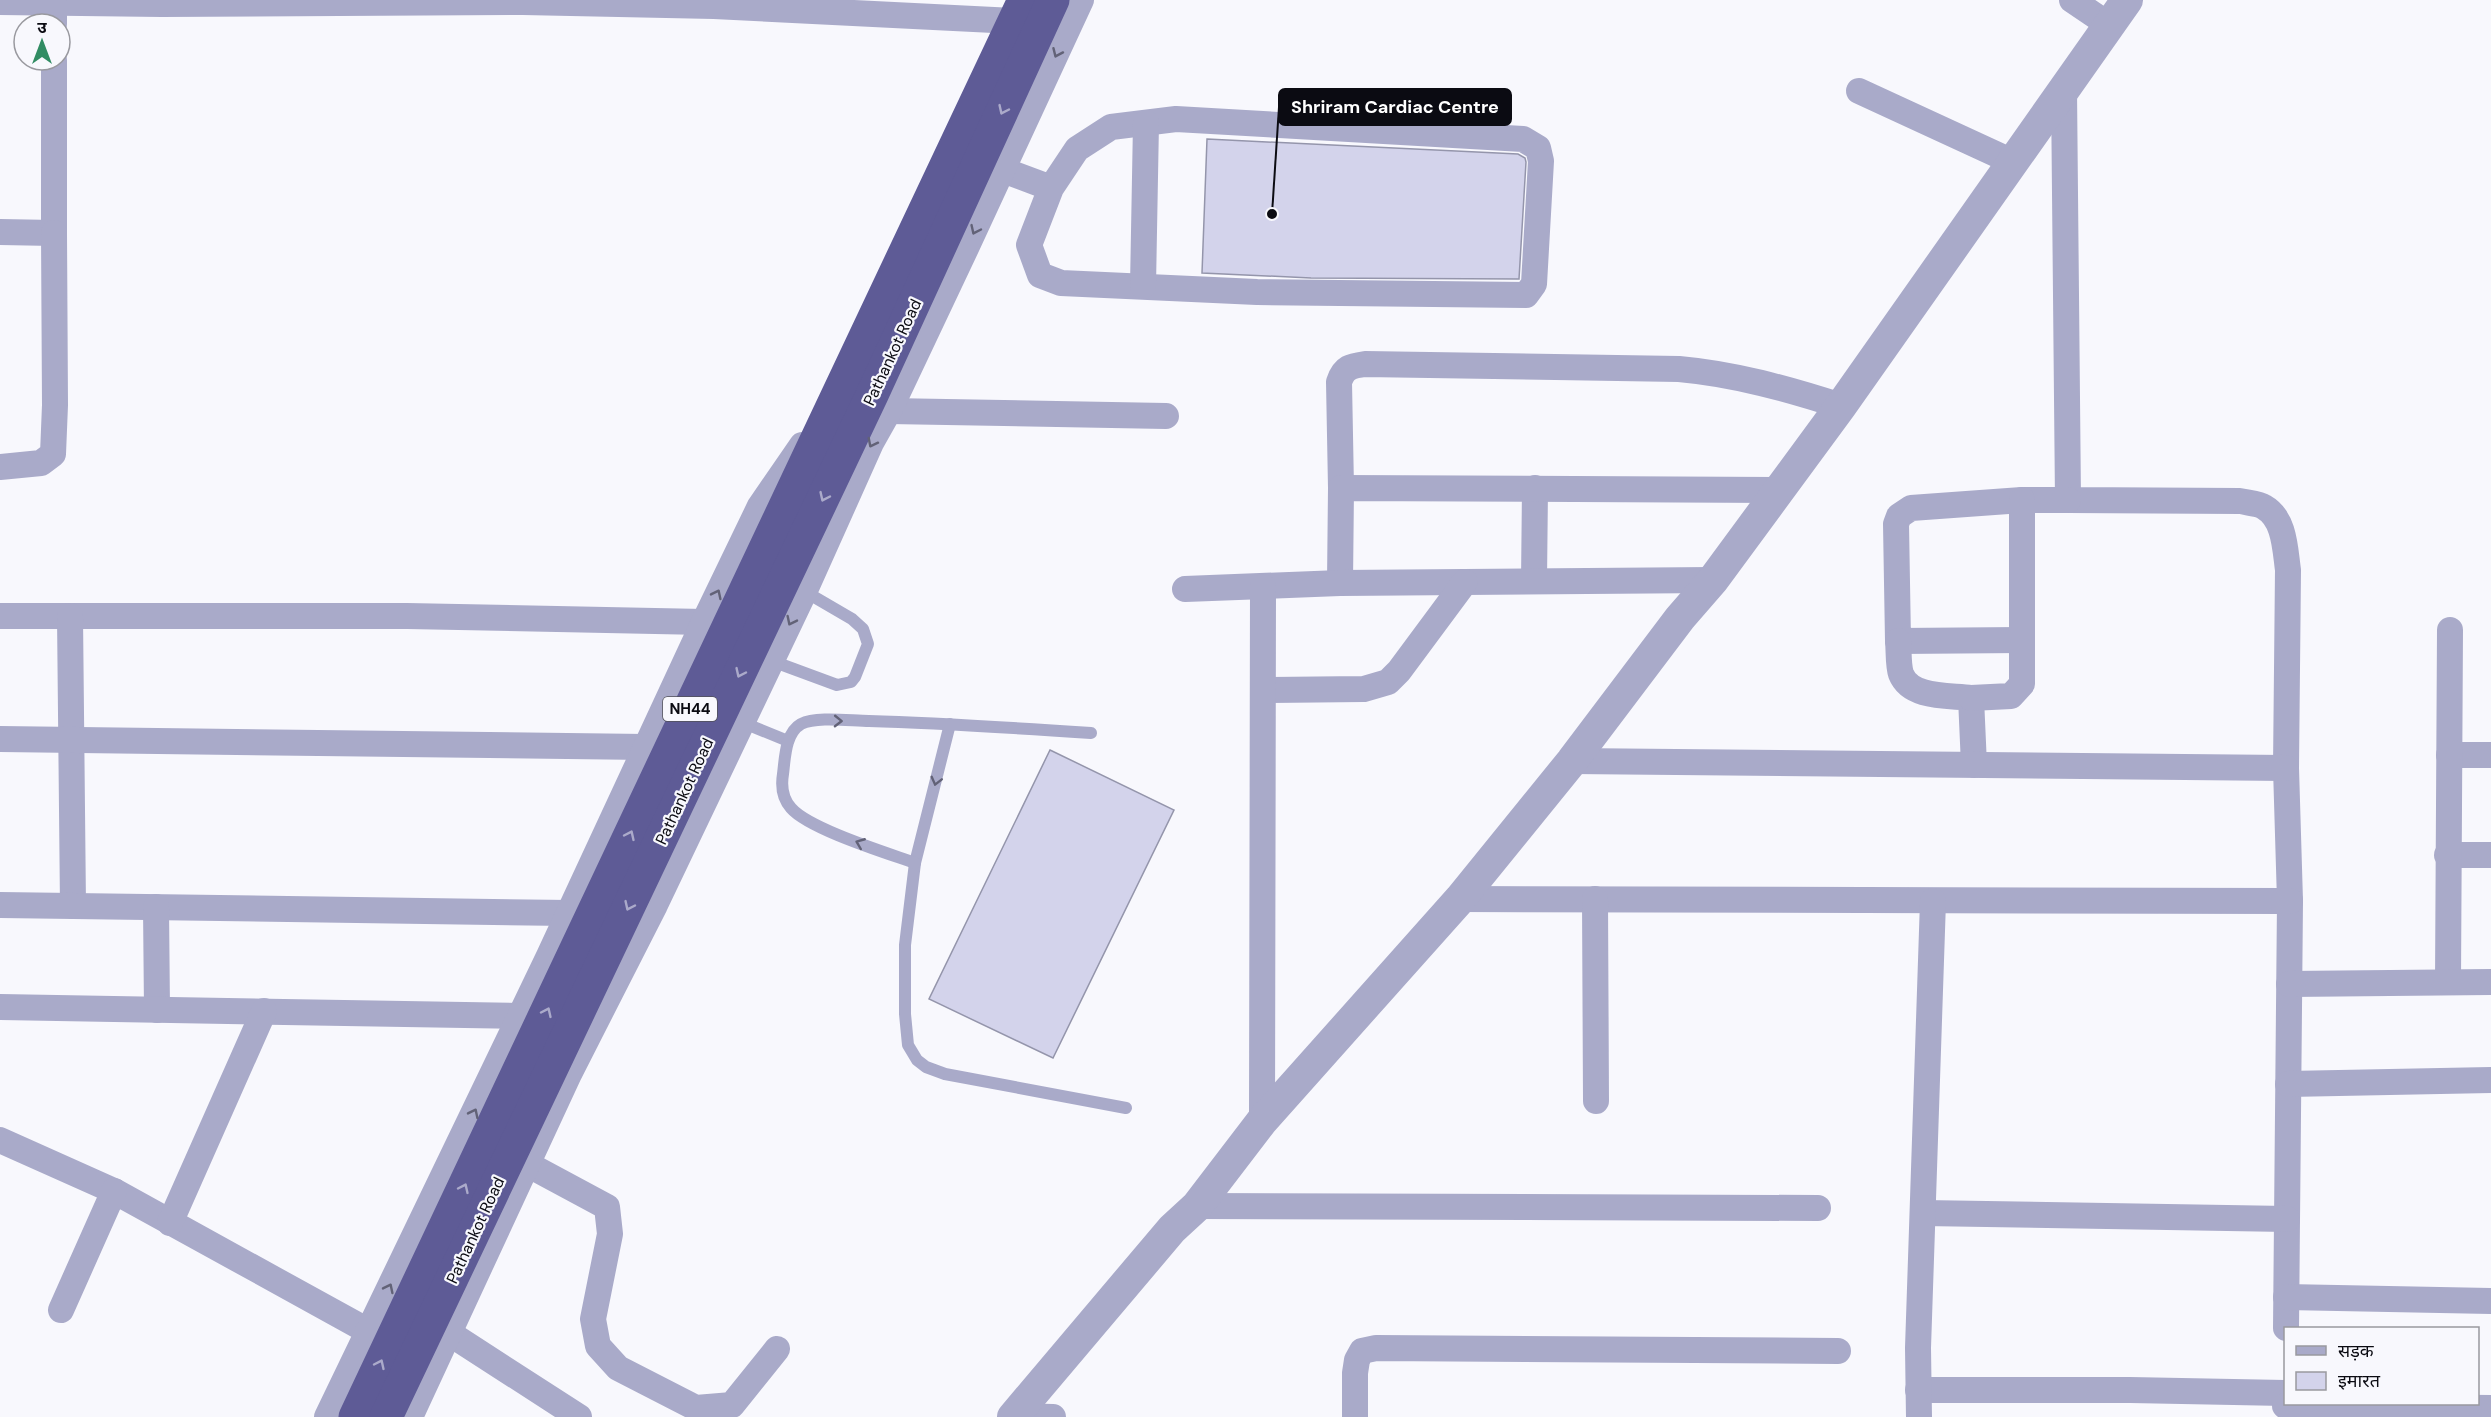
<svg xmlns="http://www.w3.org/2000/svg" width="2491" height="1417" font-family="'DM Sans','Noto Sans Devanagari',sans-serif">
  <style>
    .building { fill: #d3d3eb; stroke: #9495ab; stroke-width: 1.5 }
    .lines { fill: none; stroke-linecap: round; stroke-linejoin: round }
    .service { stroke: #a9aac9; stroke-width: 12 }
    .minor { stroke: #a9aac9; stroke-width: 26 }
    .tertiary { stroke: #a9aac9; stroke-width: 32 }
    .trunk { stroke: #5e5b96; stroke-width: 33 }
    .oneway { stroke: #626277 }
    .oneway2 { stroke: #abaaca }
    .labels { text-anchor: middle; stroke-width: 4.5; stroke-linejoin: round; paint-order: stroke }
    .shield { fill: #f8f8fd; stroke: #525258; stroke-width: 1.5 }
    .shield-label { font-size: 15px; font-weight: bold; fill: #0b0b12 }
    .street-label { font-size: 16px; fill: #0b0b12; stroke: #f8f8fd }
    .leader { fill: none; stroke: #0b0b12; stroke-width: 2 }
    .callout-dot { fill: #0b0b12; stroke: #f8f8fd; stroke-width: 2 }
    .callout { fill: #0b0b12; stroke: #0b0b12; stroke-width: 2 }
    .callout-label { font-size: 18px; text-anchor: middle; font-weight: bold; fill: #fff }
  </style>
  <rect width="100%" height="100%" fill="#f8f8fd"/>
  <g class="building">
    <polygon points="1207,139 1518,154 1525,158 1526,162 1519,279 1311,278 1202,273"/>
    <polygon points="1050,750 1174,810 1053,1058 929,999"/>
  </g>
  <g class="lines">
    <g class="service">
      <polyline points="772,661 837,685 851,682 855,677 868,644 863,629 852,619 804,591"/>
      <polyline points="739,721 788,741"/>
      <polyline points="950,724 915,863 905,945 905,1014 908,1045 917,1060 926,1067 945,1074 1126,1108"/>
      <path d="M 915,863 C 887,853 809,829 791,808 C 783,799 781,786 783,774 C 785,759 785,733 801,724 C 817,716 851,721 869,721 C 943,723 1017,728 1091,733"/>
    </g>
    <g class="minor">
      <polyline points="2072,0 2109,25"/>
      <polyline points="0,2 162,4 523,2 714,6 1014,21"/>
      <polyline points="54,2 54,24"/>
      <path d="M 2064,90 L 2068,500 L 2240,501 C 2248,503 2258,503 2264,507 C 2285,519 2285,549 2288,570 L 2286,768 L 2290,901 L 2286,1328"/>
      <polyline points="1859,91 2013,162"/>
      <polyline points="1003,170 1051,188 1077,149 1111,127 1176,119 1523,139 1538,148 1541,161 1534,284 1526,295 1257,292 1061,283 1040,275 1029,245 1051,188"/>
      <polyline points="0,232 54,233 54,60"/>
      <polyline points="1143,286 1146,123"/>
      <polyline points="889,411 1166,416"/>
      <polyline points="0,467 41,463 53,454 55,405 54,233"/>
      <path d="M 1341,488 L 1339,382 C 1344,367 1351,366 1365,364 L 1679,369 C 1735,374 1788,389 1841,406"/>
      <polyline points="1534,581 1535,488"/>
      <polyline points="1340,583 1341,488 1777,490"/>
      <polyline points="1185,589 1340,583 1713,580"/>
      <polyline points="0,616 407,616 704,622"/>
      <polyline points="70,616 73,906"/>
      <polyline points="2022,640 1898,641 1896,524 1899,516 1911,508 2022,500 2068,500"/>
      <path d="M 1898,641 C 1899,651 1898,665 1901,674 C 1911,699 1950,695 1971,698 L 1974,765"/>
      <polyline points="1263,690 1364,689 1388,682 1399,671 1465,582"/>
      <polyline points="1971,698 2011,696 2022,684 2022,500"/>
      <polyline points="0,739 646,747"/>
      <polyline points="2449,755 2491,755"/>
      <polyline points="1572,761 2286,768"/>
      <polyline points="2447,855 2491,855"/>
      <polyline points="1460,899 2290,901"/>
      <polyline points="1595,899 1596,1101"/>
      <polyline points="0,905 569,913"/>
      <polyline points="156,907 157,1010"/>
      <polyline points="2448,982 2450,630"/>
      <polyline points="2289,984 2491,982"/>
      <polyline points="0,1007 520,1016"/>
      <polyline points="2288,1084 2491,1080"/>
      <polyline points="1262,1121 1263,587"/>
      <polyline points="0,1140 114,1191 368,1331"/>
      <polyline points="527,1164 607,1207 610,1234 593,1319 598,1346 618,1368 696,1408 732,1405 777,1349"/>
      <polyline points="1197,1206 1818,1208"/>
      <polyline points="1923,1213 2287,1219"/>
      <polyline points="170,1223 264,1011"/>
      <polyline points="2286,1297 2491,1301"/>
      <polyline points="61,1310 114,1191"/>
      <polyline points="449,1333 579,1417"/>
      <polyline points="1918,1390 2130,1390 2285,1393"/>
      <polyline points="2285,1406 2491,1408"/>
      <polyline points="1015,1416 1053,1417"/>
      <polyline points="327,1417 549,956 704,622 760,506 802,445"/>
      <polyline points="410,1417 569,1074 655,905 802,597 871,443 889,411 967,246 1081,0"/>
      <polyline points="1355,1417 1355,1373 1357,1360 1362,1351 1376,1348 1838,1351"/>
      <polyline points="1919,1417 1918,1348 1933,901"/>
    </g>
    <polyline class="tertiary" points="1013,1417 1172,1229 1197,1206 1262,1121 1460,899 1572,761 1680,618 1713,580 1841,406 2127,0"/>
    <g class="trunk">
      <polyline points="355,1417 1024,0"/>
      <polyline points="386,1417 872,395 1053,0"/>
    </g>
  </g>
  <defs><path id="oneway-chevron" d="M-2-3.5L2.5 0L-2 3.5" fill="none" stroke-width="1.6" stroke-linecap="round" stroke-linejoin="round" transform="scale(1.5)"/></defs>
  <g class="oneway">
    <use href="#oneway-chevron" transform="translate(1057 53) rotate(114)"/>
    <use href="#oneway-chevron" transform="translate(975 230) rotate(115)"/>
    <use href="#oneway-chevron" transform="translate(872 443) rotate(117)"/>
    <use href="#oneway-chevron" transform="translate(717 594) rotate(-64)"/>
    <use href="#oneway-chevron" transform="translate(791 621) rotate(116)"/>
    <use href="#oneway-chevron" transform="translate(838 721) rotate(1)"/>
    <use href="#oneway-chevron" transform="translate(936 781) rotate(104)"/>
    <use href="#oneway-chevron" transform="translate(860 843) rotate(-158)"/>
    <use href="#oneway-chevron" transform="translate(474 1113) rotate(-64)"/>
    <use href="#oneway-chevron" transform="translate(389 1288) rotate(-64)"/>
  </g>
  <g class="oneway2">
    <use href="#oneway-chevron" transform="translate(1003 110) rotate(115)"/>
    <use href="#oneway-chevron" transform="translate(824 497) rotate(115)"/>
    <use href="#oneway-chevron" transform="translate(740 673) rotate(115)"/>
    <use href="#oneway-chevron" transform="translate(630 835) rotate(-65)"/>
    <use href="#oneway-chevron" transform="translate(629 906) rotate(115)"/>
    <use href="#oneway-chevron" transform="translate(547 1012) rotate(-65)"/>
    <use href="#oneway-chevron" transform="translate(464 1188) rotate(-65)"/>
    <use href="#oneway-chevron" transform="translate(380 1364) rotate(-65)"/>
  </g>
  <g class="labels">
    <rect class="shield" x="663" y="697" width="54" height="24" rx="4.5"/>
    <g class="shield-label">
      <text x="690" y="714">NH44</text>
    </g>
    <g class="street-label">
      <text transform="translate(892 352) rotate(-65)" y="6">Pathankot Road</text>
      <text transform="translate(684 791) rotate(-65)" y="6">Pathankot Road</text>
      <text transform="translate(475 1230) rotate(-65)" y="6">Pathankot Road</text>
    </g>
  </g>
  <path class="leader" d="M1272 214L1279 107"/>
  <circle class="callout-dot" cx="1272" cy="214" r="6"/>
  <rect class="callout" x="1279" y="89" width="232" height="36" rx="6"/>
  <g class="callout-label">
    <text x="1395" y="113">Shriram Cardiac Centre</text>
  </g>
  <rect x="2284" y="1327" width="195" height="78" fill="#f8f8fd" stroke="#99999f" stroke-width="1.5"/>
  <rect x="2296" y="1346" width="30" height="9" fill="#a9aac9" stroke="#99999f" stroke-width="1.5"/>
  <text x="2338" y="1357" font-size="18" fill="#0b0b12">सड़क</text>
  <rect x="2296" y="1372" width="30" height="18" fill="#d3d3eb" stroke="#99999f" stroke-width="1.5"/>
  <text x="2338" y="1387" font-size="18" fill="#0b0b12">इमारत</text>
  <g transform="translate(42 42)"><circle r="28" fill="#f8f8fd" stroke="#99999f" stroke-width="1.5"/>
  <path d="M0-4.5L10 22L0 15L-10 22Z" fill="#318c63"/>
  <text y="-9" font-size="16" font-weight="bold" text-anchor="middle" fill="#0b0b12">उ</text>
  </g>
</svg>
